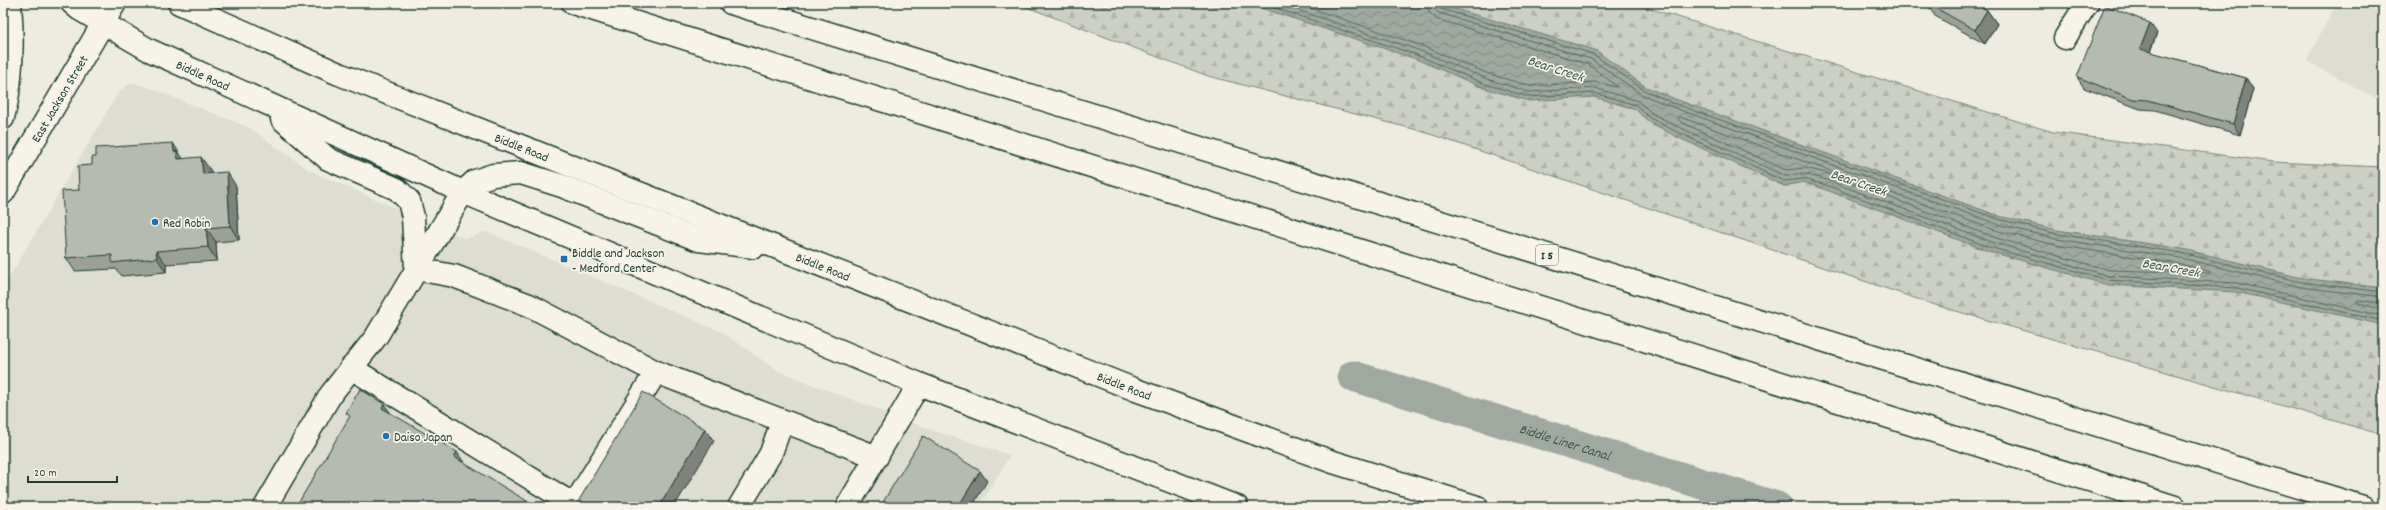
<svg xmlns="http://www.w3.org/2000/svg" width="2386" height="510" font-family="Dekko,sans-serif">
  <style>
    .built { fill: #ddddd2 }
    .forest { fill: url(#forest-firs); stroke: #76867c }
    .water { fill: url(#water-waves); stroke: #6c7e74 }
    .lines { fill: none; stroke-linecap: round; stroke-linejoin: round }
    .shore { stroke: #52685f; stroke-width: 1 }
    .canal { stroke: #9fa99f; stroke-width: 31 }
    .minor-casing { stroke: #1f3d34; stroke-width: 25 }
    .major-casing { stroke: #1f3d34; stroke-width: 25 }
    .highway-casing { stroke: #1f3d34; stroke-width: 25 }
    .minor { stroke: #f7f3e8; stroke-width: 22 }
    .major { stroke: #f7f3e8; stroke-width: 22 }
    .highway { stroke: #f7f3e8; stroke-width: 22 }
    .wall { fill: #9ca197; stroke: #1f3d34 }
    .shaded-wall { fill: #7f837b; stroke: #1f3d34 }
    .building { fill: #b5bbb0; stroke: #1f3d34 }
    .poi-dot { fill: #1f6fb2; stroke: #f7f3e8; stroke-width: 1.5 }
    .labels { text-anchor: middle; stroke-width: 3.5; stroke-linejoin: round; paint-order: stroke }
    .shield { fill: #f7f3e8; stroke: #60746a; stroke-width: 1 }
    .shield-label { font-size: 12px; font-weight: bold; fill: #1f3d34 }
    .street-label { font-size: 13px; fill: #1f3d34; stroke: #f7f3e8 }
    .poi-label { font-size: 13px; fill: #1f3d34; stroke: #f7f3e8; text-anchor: start }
    .water-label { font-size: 14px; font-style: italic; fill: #3f584f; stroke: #f7f3e8 }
  </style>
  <defs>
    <pattern id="forest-firs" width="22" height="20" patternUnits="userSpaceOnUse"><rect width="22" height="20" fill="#cccfc4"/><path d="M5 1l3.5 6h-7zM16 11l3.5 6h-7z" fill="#afb3a9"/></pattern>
    <pattern id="water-waves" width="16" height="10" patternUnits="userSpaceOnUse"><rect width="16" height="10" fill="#9fa99f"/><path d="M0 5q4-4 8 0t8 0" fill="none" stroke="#818b82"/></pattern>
  </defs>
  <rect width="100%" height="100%" fill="#eeece1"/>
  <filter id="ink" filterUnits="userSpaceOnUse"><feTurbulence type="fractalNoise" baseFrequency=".025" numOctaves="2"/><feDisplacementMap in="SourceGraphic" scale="8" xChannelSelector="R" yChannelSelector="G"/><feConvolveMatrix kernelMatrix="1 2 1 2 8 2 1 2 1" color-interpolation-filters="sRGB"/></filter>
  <g filter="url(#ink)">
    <g class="built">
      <polygon points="2337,3 2383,3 2383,102 2306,61"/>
      <polygon points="133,83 148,87 250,128 309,170 466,239 484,232 492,234 722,332 778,371 926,428 1010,455 979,507 3,507 3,288 118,93 126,86"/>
    </g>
    <polygon class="forest" points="1016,3 1632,3 2053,132 2273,162 2383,167 2383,435 1932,304 1421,131 1208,76"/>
    <polygon class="water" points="1246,3 1435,3 1595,50 1646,87 1675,99 1999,216 2057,230 2183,249 2302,278 2383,288 2383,325 2236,292 2108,285 1988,251 1821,188 1803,182 1784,186 1675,136 1648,121 1635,109 1594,97 1529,101 1484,88 1416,59"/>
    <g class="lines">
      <g class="shore">
        <polyline points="1260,3 1417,55 1485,84 1529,97 1594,93 1636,105 1650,118 1677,132 1784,181 1803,179 1823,184 1989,247 2108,280 2237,288 2383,321"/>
        <polyline points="1276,3 1418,50 1487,79 1529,92 1595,88 1638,101 1653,114 1679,127 1785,176 1804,174 1824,179 1991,242 2109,276 2237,283 2383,316"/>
        <polyline points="1295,3 1420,45 1489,74 1530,86 1594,82 1618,87 1588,64 1436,19 1429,12 1426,3"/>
        <polyline points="1432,3 1434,9 1439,13 1591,59 1641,94 1672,107 1997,224 2056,239 2181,258 2300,287 2383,297"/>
        <polyline points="1437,3 1441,9 1593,54 1644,90 1673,103 1998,219 2057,234 2182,253 2301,282 2383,292"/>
        <polygon points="1680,117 1995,230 2055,245 2180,264 2209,271 2210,273 2110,270 2062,257 1993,237 1826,173 1805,168 1786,170 1681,122 1678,119"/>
        <polyline points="2383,303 2358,300 2356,302 2383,310"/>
      </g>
      <path class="canal" id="s1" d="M 1353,376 L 1777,507"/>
      <g class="minor-casing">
        <g id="minor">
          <polyline points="2065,38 2087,3"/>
          <polyline points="416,269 454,276 529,305 656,372 877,457"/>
          <polyline points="351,368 574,505 656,372"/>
          <polyline points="265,507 331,394 376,337 463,192"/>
          <polyline points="739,507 771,453 782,422"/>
          <polyline points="847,507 919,384"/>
        </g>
      </g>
      <g class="major-casing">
        <g id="major">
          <path id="s2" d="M 72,3 L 79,9 L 149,50 L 463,192 L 919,384 L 1237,507"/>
          <path id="s3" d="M 179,3 L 339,74 L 1136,390 L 1330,461 L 1477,507"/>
          <path d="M 3,118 C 13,81 13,41 10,3"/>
          <polyline points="282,119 328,159 397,189 409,201 413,217 416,269"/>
          <polyline points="463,192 475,181 493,175 521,173 562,186 699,240 754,247"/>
          <path id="s4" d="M 3,193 L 115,3"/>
        </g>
      </g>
      <g class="highway-casing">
        <g id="highway">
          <polyline points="573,3 2175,507"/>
          <polyline points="731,3 2363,507"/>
        </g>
      </g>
      <use href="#minor" class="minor"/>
      <use href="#major" class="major"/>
      <use href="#highway" class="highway"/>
    </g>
    <g class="wall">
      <polygon points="1926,3 1987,10 1997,24 1985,44 1935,16"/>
      <polygon points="2157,33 2150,52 2246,78 2253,89 2240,135 2155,110 2140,109 2084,88 2077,77"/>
      <polygon points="182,157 182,159 211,171 211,173 236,186 239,240 216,242 217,261 166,264 166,272 122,276 116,269 75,271 66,258 79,190 92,165"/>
    </g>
    <g class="shaded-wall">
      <polygon points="1987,10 1997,24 1985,44 1975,30"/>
      <polygon points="2150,23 2157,33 2147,59 2140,49"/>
      <polygon points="2246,78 2253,89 2240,135 2233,124"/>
      <polygon points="173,143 182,157 182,159 178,159 174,152"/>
      <polygon points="201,157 211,171 212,187 203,174"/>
      <polygon points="227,172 236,186 239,240 230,226"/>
      <polygon points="206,228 216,242 217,261 208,247"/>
      <polygon points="156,251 166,264 166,272 157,258"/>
      <polygon points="384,404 393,416 382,408"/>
      <polygon points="705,429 714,441 674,507 659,507"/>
      <polygon points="457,452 465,464 454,457"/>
      <polygon points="980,471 987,481 972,507 958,507"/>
    </g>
    <g class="building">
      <polygon points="1927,3 1975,3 1987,10 1975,30"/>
      <polygon points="2105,5 2150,23 2140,49 2246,78 2233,124 2148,100 2133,99 2077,77"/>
      <polygon points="173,143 174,152 177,151 178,159 201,157 203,174 227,172 230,226 206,228 208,247 156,251 157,258 112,263 112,255 66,258 62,191 79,190 78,166 92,165 92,157 96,157 96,148"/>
      <polygon points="360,389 384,404 382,408 457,452 454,457 537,507 296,507 350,416 346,413"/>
      <polygon points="643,392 705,429 659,507 575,507"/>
      <polygon points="923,436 980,471 958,507 880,507"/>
    </g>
  </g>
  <g class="poi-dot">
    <circle cx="155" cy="222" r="4"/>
    <rect x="560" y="255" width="8" height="8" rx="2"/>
    <circle cx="386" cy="436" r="4"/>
  </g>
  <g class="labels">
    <rect class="shield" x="1536" y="245" width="22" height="20" rx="3"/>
    <g class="shield-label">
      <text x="1547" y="259">I 5</text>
    </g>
    <g class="street-label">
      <text dy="5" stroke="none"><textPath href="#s2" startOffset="150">Biddle Road</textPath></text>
      <text dy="5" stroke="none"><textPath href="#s4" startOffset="110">East Jackson Street</textPath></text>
      <text dy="5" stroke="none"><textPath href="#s3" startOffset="372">Biddle Road</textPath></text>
      <text dy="5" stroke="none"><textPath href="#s3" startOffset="696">Biddle Road</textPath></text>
      <text dy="5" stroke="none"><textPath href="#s3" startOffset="1020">Biddle Road</textPath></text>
    </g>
    <g class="poi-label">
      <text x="163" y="227">Red Robin</text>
      <text x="572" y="257">Biddle and Jackson<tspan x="572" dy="15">- Medford Center</tspan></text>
      <text x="394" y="441">Daiso Japan</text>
    </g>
    <g class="water-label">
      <text transform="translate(1556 68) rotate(18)" y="5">Bear Creek</text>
      <text transform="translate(1859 182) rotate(19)" y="5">Bear Creek</text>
      <text transform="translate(2171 267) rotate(10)" y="5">Bear Creek</text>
      <text dy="5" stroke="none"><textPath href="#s1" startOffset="222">Biddle Liner Canal</textPath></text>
    </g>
  </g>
  <rect width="2386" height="510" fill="none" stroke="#f7f3e8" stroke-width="16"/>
  <rect x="8" y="8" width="2370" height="494" fill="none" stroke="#1f3d34" stroke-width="1.5" filter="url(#ink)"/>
  <path d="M28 476v6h89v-6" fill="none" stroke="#1f3d34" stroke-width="2"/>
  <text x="34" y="476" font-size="12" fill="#1f3d34" stroke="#f7f3e8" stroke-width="3" paint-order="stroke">20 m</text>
</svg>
